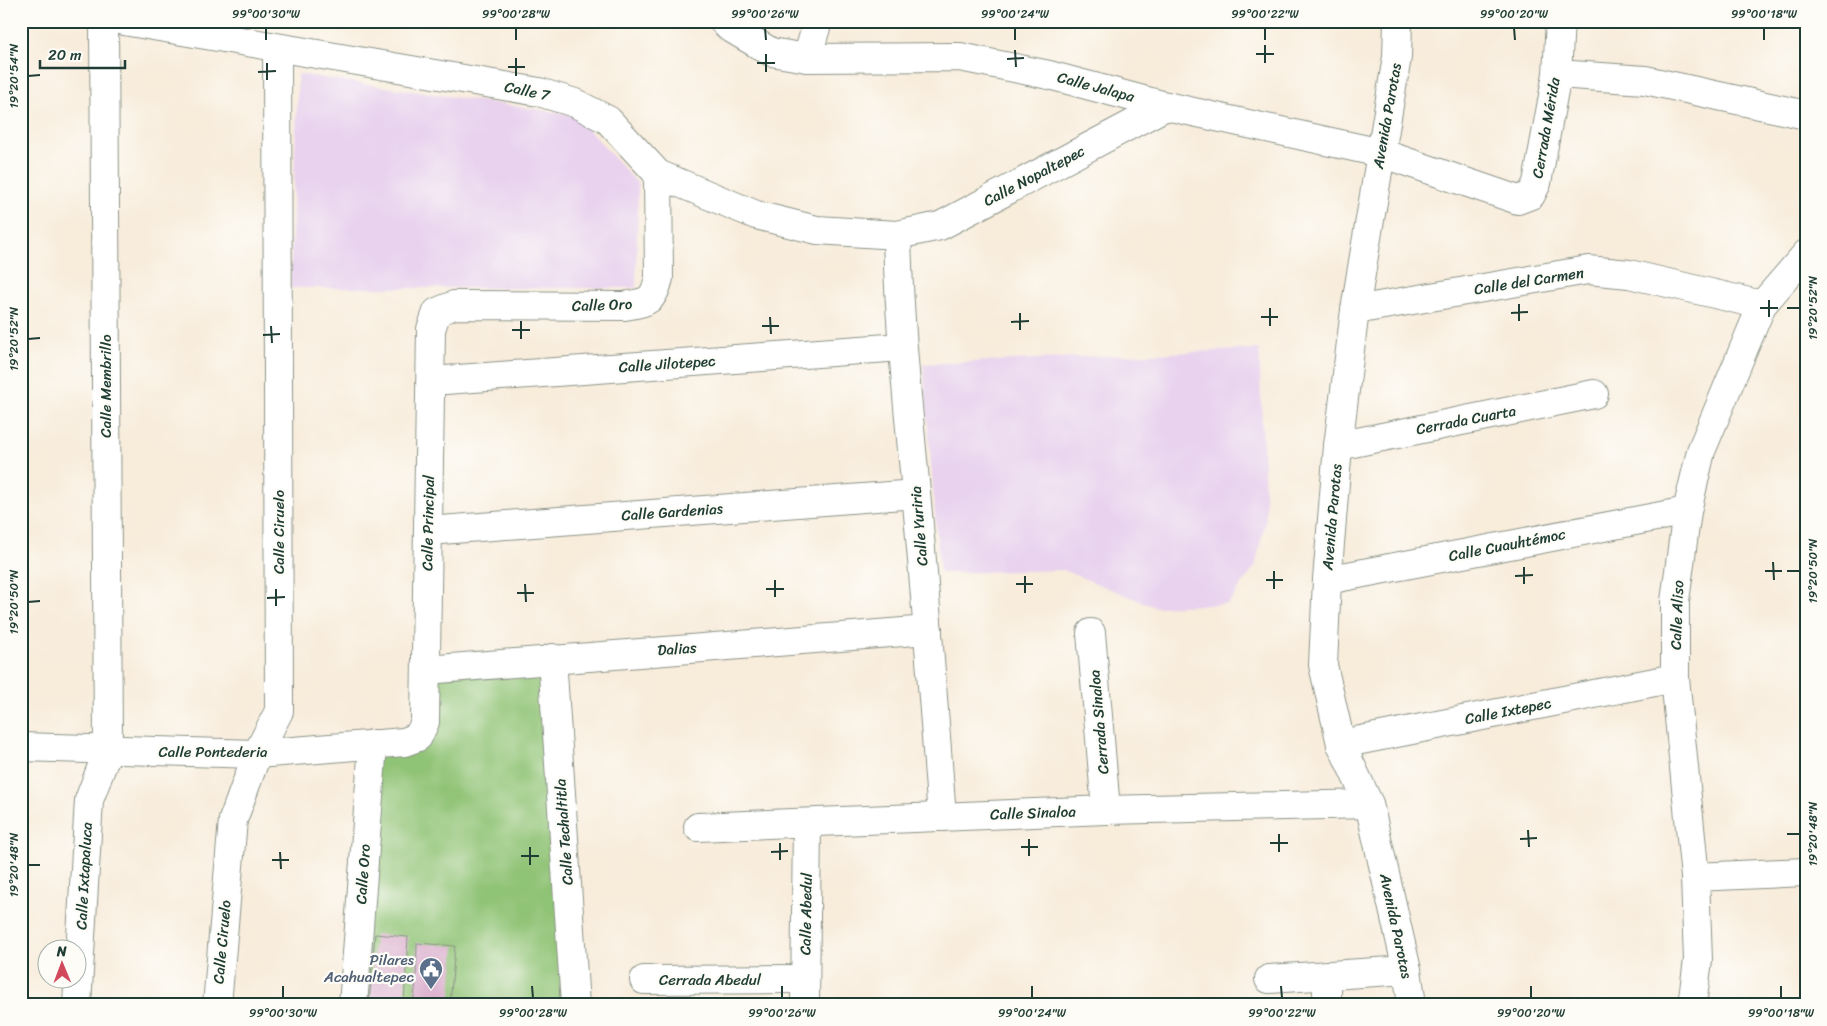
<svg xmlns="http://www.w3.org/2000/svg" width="1827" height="1026" font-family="Sriracha,sans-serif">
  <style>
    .built { fill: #e8d2ee }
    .green { fill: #8fc374; stroke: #578054 }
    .building { fill: #dbb0cf }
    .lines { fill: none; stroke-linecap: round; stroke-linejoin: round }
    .minor-casing { stroke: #8c9488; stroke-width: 30 }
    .tertiary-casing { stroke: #8c9488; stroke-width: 30 }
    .minor { stroke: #fff; stroke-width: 28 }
    .tertiary { stroke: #fff; stroke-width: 28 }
    .ticks { fill: none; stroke: #1f3d34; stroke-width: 2 }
    .labels { text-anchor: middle; stroke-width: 4.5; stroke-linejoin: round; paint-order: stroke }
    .street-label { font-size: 15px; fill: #1f3d34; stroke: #fdfcf7 }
    .service-label { font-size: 15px; fill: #4e5e75; stroke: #fdfcf7; text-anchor: end }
    .neatline { fill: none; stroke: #1f3d34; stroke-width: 2 }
    .ticks-label { font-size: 12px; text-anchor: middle; fill: #1f3d34 }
  </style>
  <rect width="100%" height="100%" fill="#fdfcf7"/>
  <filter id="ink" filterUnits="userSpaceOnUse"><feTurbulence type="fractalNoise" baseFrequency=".02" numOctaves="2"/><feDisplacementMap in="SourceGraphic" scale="10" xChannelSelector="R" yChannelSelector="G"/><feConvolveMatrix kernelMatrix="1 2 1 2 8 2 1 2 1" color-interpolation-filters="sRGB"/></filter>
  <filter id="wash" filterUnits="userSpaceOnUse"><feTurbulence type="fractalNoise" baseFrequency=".0096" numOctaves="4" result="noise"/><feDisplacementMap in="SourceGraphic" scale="20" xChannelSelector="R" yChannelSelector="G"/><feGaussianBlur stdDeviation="1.12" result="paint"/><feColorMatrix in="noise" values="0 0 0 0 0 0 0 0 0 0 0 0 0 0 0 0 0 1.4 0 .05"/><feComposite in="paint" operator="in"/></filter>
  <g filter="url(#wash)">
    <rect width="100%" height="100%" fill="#f8ecdb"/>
    <g class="built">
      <polygon points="298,74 575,115 638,184 636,288 290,288"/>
      <polygon points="1259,349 1266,518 1255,567 1228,604 1155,607 1063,570 940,573 923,364"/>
    </g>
    <polygon class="green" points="544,668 564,1005 353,1005 373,744 418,737 426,670"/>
    <g id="blocks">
      <g class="building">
        <polygon points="375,934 408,937 404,1005 369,1005"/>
        <polygon points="417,943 455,946 450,1005 413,1005 416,982"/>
      </g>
    </g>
  </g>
  <g filter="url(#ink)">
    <use href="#blocks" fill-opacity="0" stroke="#8c9488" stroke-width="1"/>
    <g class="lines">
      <g class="minor-casing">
        <g id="minor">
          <polyline points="124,21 539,92 575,103 608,120 658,174 756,215 817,230 897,235 940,226 1166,106"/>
          <polyline points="723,21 729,27 771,52 807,58 960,57 1049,75 1166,106 1381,153 1518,200 1531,195 1537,183 1557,74 1560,21"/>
          <polyline points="807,58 818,21"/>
          <polyline points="1557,74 1645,80 1806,115"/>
          <path d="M 897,235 C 899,321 908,407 916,492 C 926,601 934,709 942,817"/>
          <polyline points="1355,310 1588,270 1629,274 1762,305"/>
          <polyline points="431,381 902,347"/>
          <polyline points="1338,446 1594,394"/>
          <polyline points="428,531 916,494"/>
          <polyline points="1327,580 1687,511"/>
          <polyline points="1091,633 1106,810"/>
          <polyline points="552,658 575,1005"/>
          <polyline points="426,670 928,630"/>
          <polyline points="1341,744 1675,678"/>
          <path d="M 21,747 L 257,754 L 404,742 L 418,737 L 425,722 L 431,329 L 437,312 L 454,305 L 624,306 C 647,302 653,303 659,278 L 658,174"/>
          <polyline points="698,827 1106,810 1369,804"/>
          <polyline points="1695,877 1805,872"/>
          <polyline points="1327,975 1327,1005"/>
          <polyline points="1269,979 1407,970"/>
          <polyline points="644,980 805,979"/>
          <polyline points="77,1005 89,800 108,750 104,21"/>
          <polyline points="217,1005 233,820 257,754 279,711 277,48"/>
          <polyline points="353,1005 373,744"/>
          <polyline points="805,1005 807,823"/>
          <polyline points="1692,1005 1698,960 1695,877 1675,678 1675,601 1687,511 1701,451 1762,305 1806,254"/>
        </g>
      </g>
      <g class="tertiary-casing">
        <polyline id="tertiary" points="1398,21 1397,57 1355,310 1338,446 1327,580 1323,665 1341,744 1369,804 1407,970 1412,1005"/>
      </g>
      <use href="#minor" class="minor"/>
      <use href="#tertiary" class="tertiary"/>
    </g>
  </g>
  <path class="ticks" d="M 266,28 L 266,40M 516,28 L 516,40M 765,28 L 766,40M 1015,28 L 1015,40M 1265,28 L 1265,40M 1514,28 L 1515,40M 1764,28 L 1764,40M 1265,45 L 1265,63M 1015,50 L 1016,67M 766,54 L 766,72M 1256,54 L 1274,54M 516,58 L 516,76M 1007,59 L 1024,58M 267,63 L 267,80M 757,63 L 775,63M 508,67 L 525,67M 258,72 L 276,71M 28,76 L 40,75M 1769,300 L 1769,317M 1519,304 L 1519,321M 1270,308 L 1270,326M 1760,308 L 1778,308M 1787,308 L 1800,308M 1020,313 L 1020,330M 1511,313 L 1528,312M 770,317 L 771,334M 1261,317 L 1278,317M 521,321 L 521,339M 1011,322 L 1029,321M 271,326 L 272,343M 762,326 L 779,326M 512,330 L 530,330M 263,335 L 280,334M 28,339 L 40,338M 1773,562 L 1774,580M 1524,567 L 1524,584M 1274,571 L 1274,589M 1765,571 L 1782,571M 1787,571 L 1800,571M 1025,576 L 1025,593M 1515,576 L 1533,575M 775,580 L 775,597M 1266,580 L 1283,580M 525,584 L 526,602M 1016,584 L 1033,584M 276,589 L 276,606M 766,589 L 784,589M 517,593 L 534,593M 267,598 L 285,597M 28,602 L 40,601M 1528,830 L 1529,847M 1279,834 L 1279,852M 1787,834 L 1800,834M 1029,839 L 1029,856M 1520,839 L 1537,838M 780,843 L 780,860M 1270,843 L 1288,843M 530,847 L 530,865M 1021,847 L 1038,847M 280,852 L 281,869M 771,852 L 788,851M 521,856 L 539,856M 272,860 L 289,860M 28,865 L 40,865M 283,986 L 283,998M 532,986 L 533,998M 782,986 L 782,998M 1032,986 L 1032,998M 1281,986 L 1282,998M 1531,986 L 1531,998M 1781,986 L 1781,998"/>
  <defs>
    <g id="civic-pin" transform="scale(1.25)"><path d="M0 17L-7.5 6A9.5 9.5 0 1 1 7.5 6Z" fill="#5c6f8a" stroke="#fdfcf7"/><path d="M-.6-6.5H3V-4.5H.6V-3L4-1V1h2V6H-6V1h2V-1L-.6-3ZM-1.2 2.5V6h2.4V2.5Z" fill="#fff"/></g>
  </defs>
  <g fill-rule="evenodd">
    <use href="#civic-pin" x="431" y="969"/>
  </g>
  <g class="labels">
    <g class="street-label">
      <text transform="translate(1096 87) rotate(15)" y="5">Calle Jalapa</text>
      <text transform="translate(527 91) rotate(12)" y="5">Calle 7</text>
      <text transform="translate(1387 116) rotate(-80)" y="5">Avenida Parotas</text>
      <text transform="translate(1546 128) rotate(-80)" y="5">Cerrada Mérida</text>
      <text transform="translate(1034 176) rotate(-28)" y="5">Calle Nopaltepec</text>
      <text transform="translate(1529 281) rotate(-9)" y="5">Calle del Carmen</text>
      <text transform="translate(602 305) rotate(-2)" y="5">Calle Oro</text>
      <text transform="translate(667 364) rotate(-4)" y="5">Calle Jilotepec</text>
      <text transform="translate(106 386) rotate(-90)" y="5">Calle Membrillo</text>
      <text transform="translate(1466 420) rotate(-11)" y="5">Cerrada Cuarta</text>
      <text transform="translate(672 512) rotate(-4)" y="5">Calle Gardenias</text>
      <text transform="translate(1332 517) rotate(-85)" y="5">Avenida Parotas</text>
      <text transform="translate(428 523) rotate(-89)" y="5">Calle Principal</text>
      <text transform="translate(919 526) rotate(-95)" y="5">Calle Yuriria</text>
      <text transform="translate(279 532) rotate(-90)" y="5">Calle Ciruelo</text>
      <text transform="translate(1507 545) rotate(-11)" y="5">Calle Cuauhtémoc</text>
      <text transform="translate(1677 615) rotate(-88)" y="5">Calle Aliso</text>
      <text transform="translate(677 649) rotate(-4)" y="5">Dalias</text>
      <text transform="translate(1508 711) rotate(-11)" y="5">Calle Ixtepec</text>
      <text transform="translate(1099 722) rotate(-95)" y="5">Cerrada Sinaloa</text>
      <text x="213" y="757">Calle Pontederia</text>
      <text transform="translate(1033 813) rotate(-2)" y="5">Calle Sinaloa</text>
      <text transform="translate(564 832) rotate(-94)" y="5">Calle Techaltitla</text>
      <text transform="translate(363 874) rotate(-86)" y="5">Calle Oro</text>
      <text transform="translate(84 876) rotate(-87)" y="5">Calle Ixtapaluca</text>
      <text transform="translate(806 914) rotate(-89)" y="5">Calle Abedul</text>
      <text transform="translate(1396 926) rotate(78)" y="5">Avenida Parotas</text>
      <text transform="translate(222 942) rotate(-85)" y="5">Calle Ciruelo</text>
      <text x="710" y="985">Cerrada Abedul</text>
    </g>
    <g class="service-label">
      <text x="414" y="965">Pilares<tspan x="414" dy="17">Acahualtepec</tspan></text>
    </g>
  </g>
  <rect width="1827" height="1026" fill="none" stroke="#fdfcf7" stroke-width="55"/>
  <g transform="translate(62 964) rotate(359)"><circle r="24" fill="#fdfcf7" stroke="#a4b0a9"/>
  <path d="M0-4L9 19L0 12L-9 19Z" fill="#d1495b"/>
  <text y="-8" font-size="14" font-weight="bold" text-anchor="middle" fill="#1f3d34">N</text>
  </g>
  <path d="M40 60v8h85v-8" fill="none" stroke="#1f3d34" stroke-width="2.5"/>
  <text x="48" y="60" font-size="15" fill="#1f3d34" stroke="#fdfcf7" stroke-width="4" paint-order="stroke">20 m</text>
  <rect x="28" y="28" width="1772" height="970" class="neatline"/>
  <g class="ticks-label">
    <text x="266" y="18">99°00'30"W</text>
    <text x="516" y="18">99°00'28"W</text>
    <text x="765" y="18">99°00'26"W</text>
    <text x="1015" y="18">99°00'24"W</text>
    <text x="1265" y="18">99°00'22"W</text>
    <text x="1514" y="18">99°00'20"W</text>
    <text x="1764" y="18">99°00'18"W</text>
    <text transform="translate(14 76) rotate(-90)" y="4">19°20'54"N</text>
    <text transform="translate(1813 308) rotate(-90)" y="4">19°20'52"N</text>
    <text transform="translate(14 339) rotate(-90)" y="4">19°20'52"N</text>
    <text transform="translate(1813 571) rotate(-90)" y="4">19°20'50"N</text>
    <text transform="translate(14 602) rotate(-90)" y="4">19°20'50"N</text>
    <text transform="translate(1813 834) rotate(-90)" y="4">19°20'48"N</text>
    <text transform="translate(14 865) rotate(-90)" y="4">19°20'48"N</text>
    <text x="283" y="1017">99°00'30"W</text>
    <text x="533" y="1017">99°00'28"W</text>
    <text x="782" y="1017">99°00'26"W</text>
    <text x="1032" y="1017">99°00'24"W</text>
    <text x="1282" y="1017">99°00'22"W</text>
    <text x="1531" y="1017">99°00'20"W</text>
    <text x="1781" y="1017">99°00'18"W</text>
  </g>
</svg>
